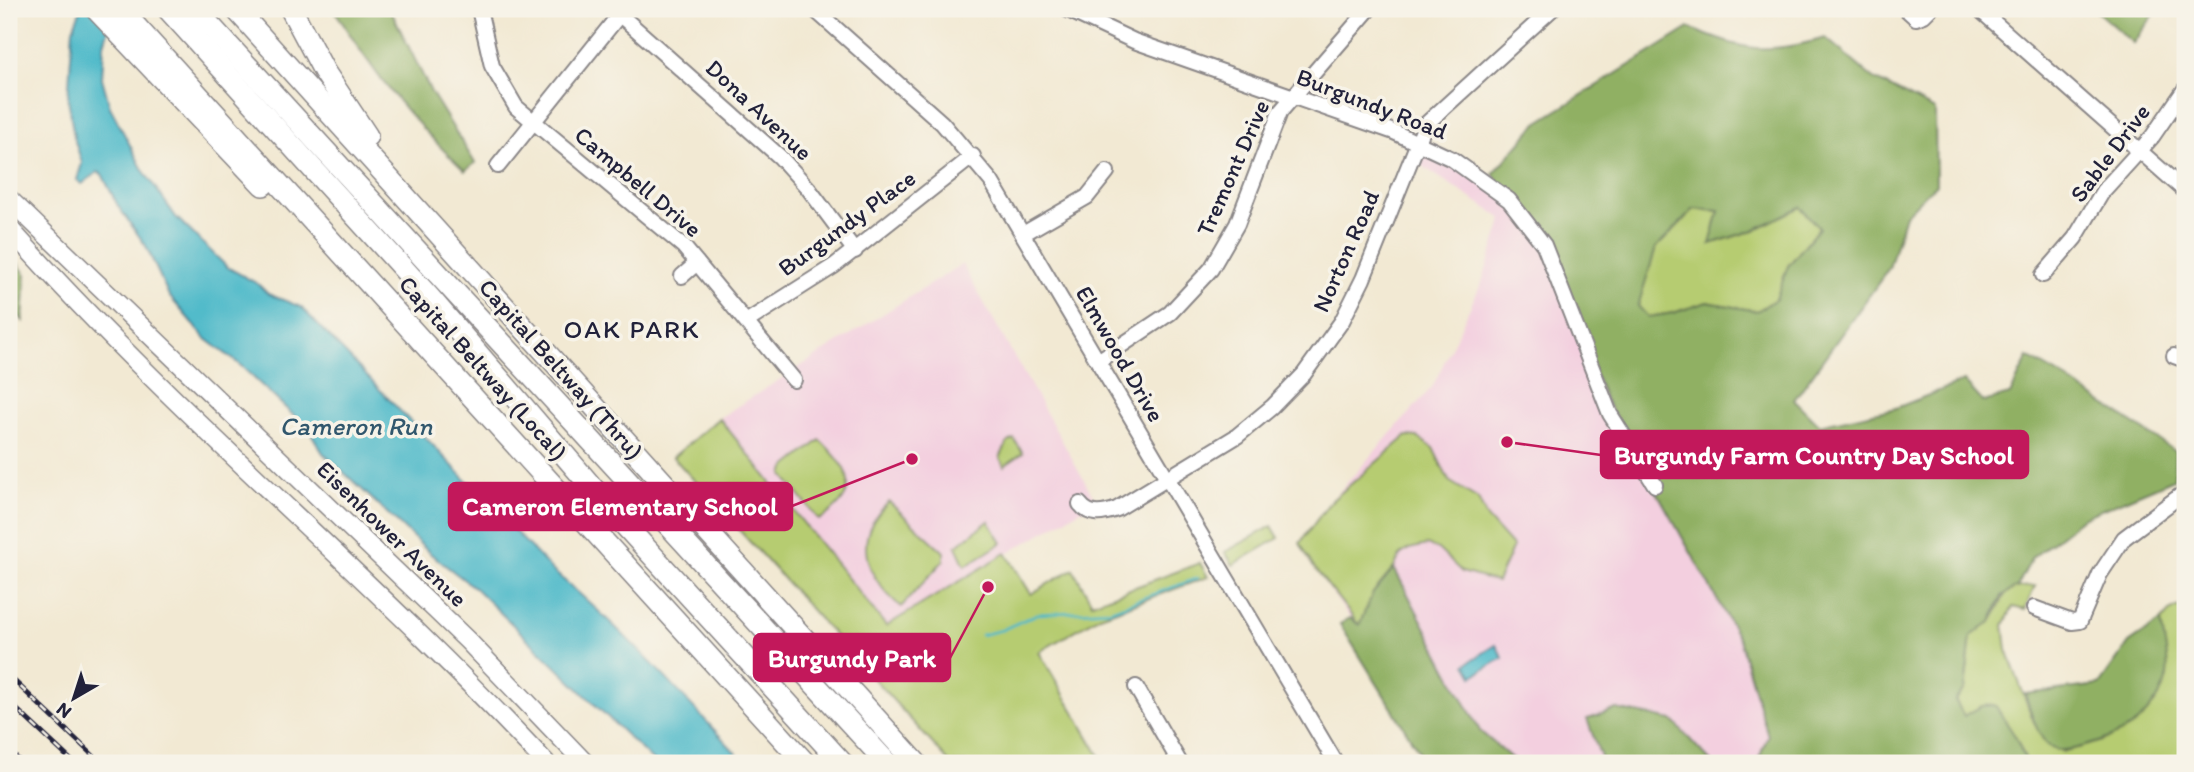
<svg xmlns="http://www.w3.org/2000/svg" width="2194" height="772" font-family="Itim,sans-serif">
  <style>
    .built { fill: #f3cfdf }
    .green { fill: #b6cc71; stroke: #6c7756; stroke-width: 2 }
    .forest { fill: #90b063; stroke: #59694f; stroke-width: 2; fill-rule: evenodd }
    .water { fill: #4db9c9; stroke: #386e82; stroke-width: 2 }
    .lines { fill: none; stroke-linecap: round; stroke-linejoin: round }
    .stream { stroke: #4db9c9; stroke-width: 2.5 }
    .minor-casing { stroke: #8a8687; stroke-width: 18 }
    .major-casing { stroke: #8a8687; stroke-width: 21 }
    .highway-casing { stroke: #8a8687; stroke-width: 24 }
    .minor { stroke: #fff; stroke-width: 14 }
    .major { stroke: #fff; stroke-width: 18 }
    .highway { stroke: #fff; stroke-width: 21 }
    .rail-casing { stroke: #22223b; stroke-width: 5 }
    .rail { stroke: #f7f3e8; stroke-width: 2.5; stroke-dasharray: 8; stroke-linecap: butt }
    .labels { text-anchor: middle; stroke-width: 7; stroke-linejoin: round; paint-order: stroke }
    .street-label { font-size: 24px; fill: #22223b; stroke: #f7f3e8 }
    .neighbourhood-label { font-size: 26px; letter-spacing: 2px; fill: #22223b; stroke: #f7f3e8 }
    .water-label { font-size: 26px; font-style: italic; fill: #31576d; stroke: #f7f3e8 }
    .leader { fill: none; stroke: #c2185b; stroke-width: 2.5 }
    .callout-dot { fill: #c2185b; stroke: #f7f3e8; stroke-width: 2.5 }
    .callout { fill: #c2185b; stroke: #c2185b; stroke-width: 2.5 }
    .callout-label { font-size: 26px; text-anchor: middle; font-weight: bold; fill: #fff }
  </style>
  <rect width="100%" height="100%" fill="#f7f3e8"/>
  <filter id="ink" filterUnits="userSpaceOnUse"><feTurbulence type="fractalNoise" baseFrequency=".0143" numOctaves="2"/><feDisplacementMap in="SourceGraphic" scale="14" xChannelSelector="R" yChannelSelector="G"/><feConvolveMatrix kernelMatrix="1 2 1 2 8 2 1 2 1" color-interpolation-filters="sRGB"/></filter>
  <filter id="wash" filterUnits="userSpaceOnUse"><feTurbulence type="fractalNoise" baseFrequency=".00686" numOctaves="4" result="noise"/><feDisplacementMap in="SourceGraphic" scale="28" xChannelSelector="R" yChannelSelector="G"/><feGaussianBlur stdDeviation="1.57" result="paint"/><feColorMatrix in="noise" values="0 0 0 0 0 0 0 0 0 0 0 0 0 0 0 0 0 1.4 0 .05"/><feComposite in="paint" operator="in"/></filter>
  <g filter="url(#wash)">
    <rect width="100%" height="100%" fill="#f2e9d3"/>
    <g class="built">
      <polygon points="1417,142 1502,195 1544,245 1655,485 1739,639 1768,736 1757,763 1662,763 1588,719 1603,763 1517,763 1480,731 1394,569 1350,618 1312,565 1300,543 1330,502 1433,386 1482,282 1503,219 1410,158"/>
      <polygon points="962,264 1096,501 886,626 719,418"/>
    </g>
    <g class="green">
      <polygon points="1800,206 1819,228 1788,266 1776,299 1757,311 1707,302 1673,313 1648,317 1637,306 1656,248 1694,209 1719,211 1711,244 1754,230"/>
      <polygon points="719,418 886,626 1006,553 1031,594 1073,569 1092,603 1200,563 1208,577 1100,616 1039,652 1104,763 950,763 673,457"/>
      <polygon points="1407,436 1417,437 1433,448 1449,481 1478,499 1487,518 1513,547 1497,582 1462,572 1438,549 1427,545 1409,549 1400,555 1394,568 1373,593 1359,625 1312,565 1300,543 1330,502"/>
      <polygon points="1014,439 1023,453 1004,466 1000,458 1007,443"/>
      <path d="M 820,440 C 852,470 863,493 819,520 L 783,475 L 785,468 Z"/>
      <path d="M 889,502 L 944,552 L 944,560 L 901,607 C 865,576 850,538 889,502 Z"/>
      <polygon points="989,521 1002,543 965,566 956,546"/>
      <polygon points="1272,526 1279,538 1233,565 1225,552"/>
      <path d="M 2035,586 L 2025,610 L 2013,607 L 2004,625 L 2007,650 L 2035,725 L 2062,752 L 2102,741 L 2131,727 L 2167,678 L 2161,621 L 2169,612 L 2185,604 L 2185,763 L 2027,763 L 2015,736 L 1982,706 L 1964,716 L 1955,700 L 1965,689 L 1971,636 C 1977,631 1985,627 1990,622 C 2009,600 1993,587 2035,586 Z"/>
    </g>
    <g class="forest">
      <path d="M 334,9 L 390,9 L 431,92 L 475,163 L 465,171 C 410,119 373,74 334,9 Z"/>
      <polygon points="2094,9 2158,9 2133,43"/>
      <path d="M 1689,28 C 1748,52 1765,54 1826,38 L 1874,79 L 1935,110 L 1936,184 L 1905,215 L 1889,268 L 1794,400 L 1819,425 L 1896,408 L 1964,381 L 1983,402 L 2010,395 L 2028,357 L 2068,380 L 2175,451 L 2174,479 L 2084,517 L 2032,558 L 2017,587 L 2002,596 L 1991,622 L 1971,636 L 1965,689 L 1955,700 L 1964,716 L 1982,706 L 1995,705 L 2015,736 L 2027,763 L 1757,763 L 1768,736 L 1739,639 L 1605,399 L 1544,245 L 1493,174 L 1537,123 ZM 1800,207 L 1819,228 L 1788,266 L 1776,299 L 1757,311 L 1707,302 L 1673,313 L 1648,317 L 1638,306 L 1656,248 L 1694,209 L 1719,211 L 1710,244 L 1754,230 Z"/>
      <polygon points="9,251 26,275 23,321 9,304"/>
      <polygon points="1394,568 1480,731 1517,763 1426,763 1340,624 1350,618 1359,625 1373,593"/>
      <path d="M 2161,621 C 2163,638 2171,664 2166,680 C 2161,697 2146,717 2131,727 C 2117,736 2064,758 2050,747 C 2036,736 2031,710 2025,694 L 2099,685 L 2129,643 Z"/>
      <polygon points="1616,709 1672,720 1712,763 1603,763 1587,719"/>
    </g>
    <g class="water">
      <path d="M 81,9 L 115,9 L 104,44 L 102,78 L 110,107 L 143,170 L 176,217 L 227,267 L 258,284 L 268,294 L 301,307 L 553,571 C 623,629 683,696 745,763 L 655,763 L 476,589 L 432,555 L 323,453 L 309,430 L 239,364 L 205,338 L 169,296 L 146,246 L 118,206 L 102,174 L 98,172 L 82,184 L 77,180 L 82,163 L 74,138 L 68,98 L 73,29 Z"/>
      <polygon points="1496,645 1503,658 1473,676 1466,664"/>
    </g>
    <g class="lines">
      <polyline class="stream" points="981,635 1002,630 1037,614 1111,610 1198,578"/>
    </g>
  </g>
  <g filter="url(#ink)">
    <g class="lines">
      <g class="minor-casing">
        <g id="minor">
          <polyline points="479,9 492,66 516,107 683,246 794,380"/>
          <polyline points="814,9 942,123 991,181 1336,763"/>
          <polyline points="1066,9 1134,41 1394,132 1452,159 1509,200 1544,245 1610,414 1655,485"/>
          <polyline points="1906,9 1916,18 1924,15 1930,9"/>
          <polyline points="1979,9 2185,191"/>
          <polyline points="619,14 780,157 808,188 855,251"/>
          <polyline points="498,166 624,9"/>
          <polyline points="1023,234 1087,197 1107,172"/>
          <polyline points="2043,275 2075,238 2103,191 2152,137 2185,89"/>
          <polyline points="682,276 697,263"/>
          <polyline points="746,322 834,266 973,156"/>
          <polyline points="2174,356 2185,360"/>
          <polyline points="1098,361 1170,313 1211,269 1237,224 1280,112 1369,9"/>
          <path d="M 1080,504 C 1090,517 1103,514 1117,509 L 1237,436 L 1272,407 L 1304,374 L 1342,321 L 1363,279 L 1425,125 L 1552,9"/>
          <polyline points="2034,608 2072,622 2080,621 2100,574 2124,538 2185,492"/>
          <polyline points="1136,687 1180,763"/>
        </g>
      </g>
      <g class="major-casing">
        <g id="major">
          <polyline points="9,199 468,641 585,763"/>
          <path d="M 9,228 C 177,417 374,578 546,763"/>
        </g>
      </g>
      <g class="highway-casing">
        <g id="highway">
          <polyline points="96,9 263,185"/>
          <polyline points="120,9 805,763"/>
          <polyline points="168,9 430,298 621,521 842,763"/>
          <polyline points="195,9 887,763"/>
          <polyline points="236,9 916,763"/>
          <polyline points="291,9 324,71 367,136"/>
        </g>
      </g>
      <use href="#minor" class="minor"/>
      <use href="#major" class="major"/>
      <use href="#highway" class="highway"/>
      <g class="rail-casing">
        <g id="rail">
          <polyline points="9,676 101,763"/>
          <polyline points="9,702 74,763"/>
          <polyline points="9,751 22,763"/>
        </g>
      </g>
      <use href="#rail" class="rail"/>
    </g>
  </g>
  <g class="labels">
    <g class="street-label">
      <text transform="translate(1372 104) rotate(21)" y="8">Burgundy Road</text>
      <text transform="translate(759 110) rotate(43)" y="8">Dona Avenue</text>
      <text transform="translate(2110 153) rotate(-53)" y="8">Sable Drive</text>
      <text transform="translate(1233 168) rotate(-66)" y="8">Tremont Drive</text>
      <text transform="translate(638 182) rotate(40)" y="8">Campbell Drive</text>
      <text transform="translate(847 223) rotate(-36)" y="8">Burgundy Place</text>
      <text transform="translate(1346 251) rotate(-66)" y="8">Norton Road</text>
      <text transform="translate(1120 354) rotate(60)" y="8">Elmwood Drive</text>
      <text transform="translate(483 368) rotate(48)" y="8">Capital Beltway (Local)</text>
      <text transform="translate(561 369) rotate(48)" y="8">Capital Beltway (Thru)</text>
      <text transform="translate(392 534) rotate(44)" y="8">Eisenhower Avenue</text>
    </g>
    <g class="neighbourhood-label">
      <text x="632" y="338">OAK PARK</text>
    </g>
    <g class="water-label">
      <text x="356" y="435">Cameron Run</text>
    </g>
  </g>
  <path class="leader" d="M1507 442L1601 455M912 459L792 506M988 587L950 658"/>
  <g class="callout-dot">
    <circle cx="1507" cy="442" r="7"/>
    <circle cx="912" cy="459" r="7"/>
    <circle cx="988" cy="587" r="7"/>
  </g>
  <g class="callout">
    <rect x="1601" y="431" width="427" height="47" rx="7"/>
    <rect x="449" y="483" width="343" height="47" rx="7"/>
    <rect x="754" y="634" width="196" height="47" rx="7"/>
  </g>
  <g class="callout-label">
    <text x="1814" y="464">Burgundy Farm Country Day School</text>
    <text x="620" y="515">Cameron Elementary School</text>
    <text x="852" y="667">Burgundy Park</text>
  </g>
  <rect width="2194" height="772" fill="none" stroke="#f7f3e8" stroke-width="35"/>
  <g transform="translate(74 698) rotate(219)" stroke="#f7f3e8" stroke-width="5" paint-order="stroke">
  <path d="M0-5L12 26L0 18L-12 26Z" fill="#22223b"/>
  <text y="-10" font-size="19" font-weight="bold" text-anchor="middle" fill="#22223b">N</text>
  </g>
</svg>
